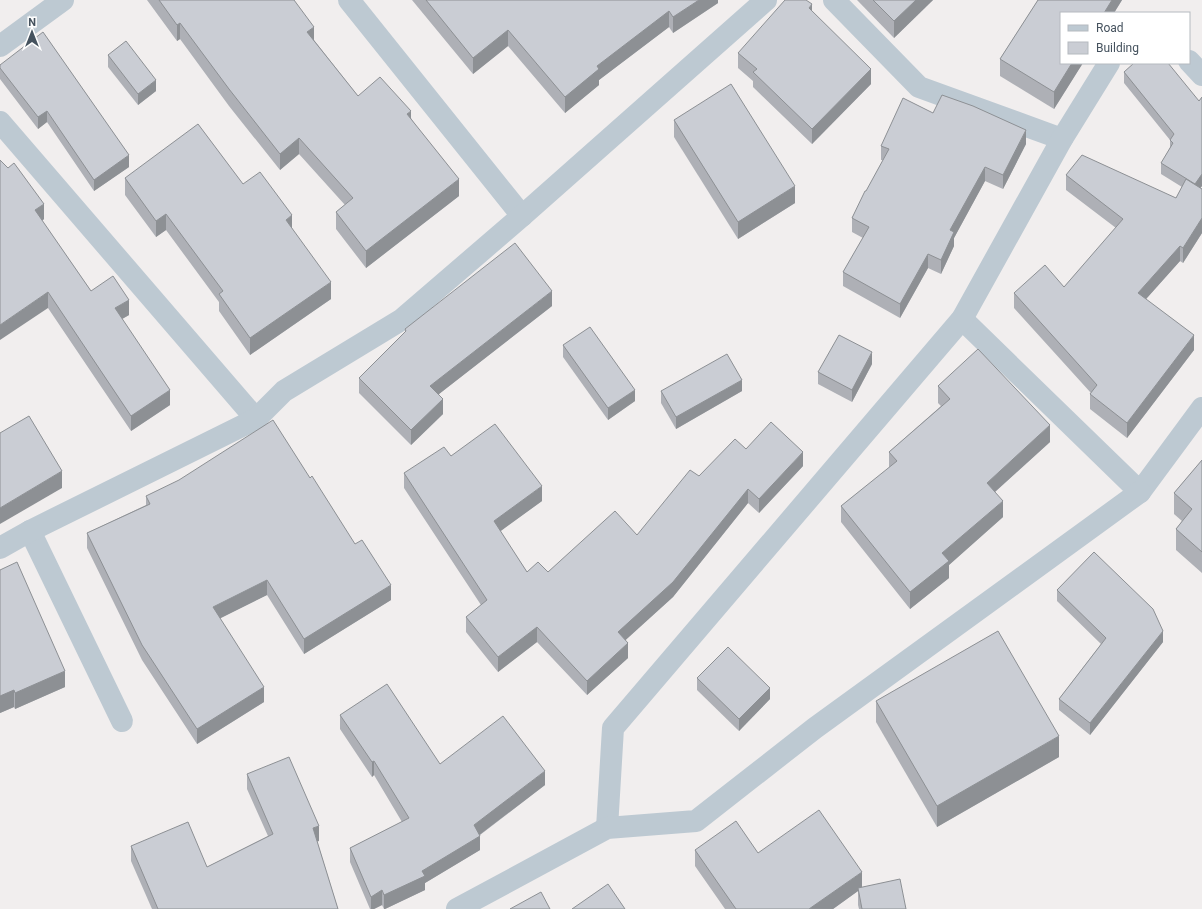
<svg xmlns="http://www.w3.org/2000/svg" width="1202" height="909" font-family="Roboto,sans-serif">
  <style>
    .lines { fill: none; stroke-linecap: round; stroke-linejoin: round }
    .street { stroke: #bdc9d2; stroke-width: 22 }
    .wall { fill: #aeb0b6 }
    .shaded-wall { fill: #8d9094 }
    .building { fill: #cacdd4; stroke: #8d9094 }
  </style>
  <rect width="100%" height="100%" fill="#f1eeee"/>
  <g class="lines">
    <g class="street">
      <polyline points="349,0 522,216"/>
      <polyline points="834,0 919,87 1062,139"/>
      <polyline points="0,46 63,0"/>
      <polyline points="1189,61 1202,75"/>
      <polyline points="0,122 256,419"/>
      <polyline points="962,319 1140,492 1202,408"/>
      <polyline points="30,531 122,721"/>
      <polyline points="0,548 30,531 256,419 284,391 401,320 522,216 766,0"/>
      <polyline points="607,828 613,728 962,319 1062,139 1109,63"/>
      <polyline points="457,909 607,828 696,821 815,728 1140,492"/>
    </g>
  </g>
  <g class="wall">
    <polygon points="147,0 294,0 314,40 358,96 411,118 459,196 366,268 336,229 336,212 345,205 299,154 280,170 229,106 180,39 177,41"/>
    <polygon points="412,0 718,0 718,3 673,33 669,27 599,80 599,85 565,113 508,46 473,74"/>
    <polygon points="857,0 933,0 894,38"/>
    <polygon points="1038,0 1122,0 1054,109 1000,76 1000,59"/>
    <polygon points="812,11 871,84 812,144 753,87 753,81 738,68 738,53"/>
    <polygon points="108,55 156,91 138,105 108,67"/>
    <polygon points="0,65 129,167 94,191 47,122 38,129 0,79"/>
    <polygon points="1124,72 1199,101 1202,97 1202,186 1200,188 1202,189 1202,233 1183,263 1180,261 1146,299 1194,350 1127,438 1090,409 1090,394 1091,393 1014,308 1014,293 1064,287 1116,228 1066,190 1066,175 1176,198 1182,187 1161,174 1161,163 1170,148 1170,140 1124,83"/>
    <polygon points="933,113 1026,144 1003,189 985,181 954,238 954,246 941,274 928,268 900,318 843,286 843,272 863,238 852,232 852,218 883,160 881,160 881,146"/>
    <polygon points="674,120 795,203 738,239 674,137"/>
    <polygon points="0,160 44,219 42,221 91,291 129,315 122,319 170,405 131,431 48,308"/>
    <polygon points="125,178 243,184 292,228 331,299 250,355 219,311 219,302 166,230 156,237 125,195"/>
    <polygon points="552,306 439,394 443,414 411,445 359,393 359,378 405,332 405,329"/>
    <polygon points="563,345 635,401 608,420 563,357"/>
    <polygon points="872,364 852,402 818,384 818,372"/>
    <polygon points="938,386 1050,442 995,492 1003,517 949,565 949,578 910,609 841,522 841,506 889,468 889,452 941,406 938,403"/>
    <polygon points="661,391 742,391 676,429 661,403"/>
    <polygon points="746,449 803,466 759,513 748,503 673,597 625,640 628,658 587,695 537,642 498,672 466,632 466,617 481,605 404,488 404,473 451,456 542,501 500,531 527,572 548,572 637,535 699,476"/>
    <polygon points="1202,460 1202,573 1176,550 1176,529 1182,521 1174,514 1174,493"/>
    <polygon points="310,478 391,600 304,654 267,595 220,618 264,702 197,744 142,660 87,548 87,533 146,505 146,496"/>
    <polygon points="0,570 65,687 15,709 14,707 0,713"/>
    <polygon points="1057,590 1163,642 1090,735 1059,710 1059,699 1101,644 1057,601"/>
    <polygon points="697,678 770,699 739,731 697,690"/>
    <polygon points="876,701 1059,757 937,827 876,722"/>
    <polygon points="340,715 440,764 545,785 480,835 480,850 425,883 425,890 385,909 384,909 382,905 374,909 370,909 350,862 350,848 402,822 374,775 372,777 340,729"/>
    <polygon points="247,774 319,841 317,841 338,909 152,909 131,861 131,846 207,867 268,836 247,789"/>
    <polygon points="695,850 758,853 862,887 906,909 859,909 858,905 858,891 833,909 725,909 695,866"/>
  </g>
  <g class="shaded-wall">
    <polygon points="699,0 718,0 718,3 673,33 673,17"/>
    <polygon points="916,0 933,0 894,38 894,21"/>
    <polygon points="1112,0 1122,0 1114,13 1104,13"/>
    <polygon points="812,4 812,20 809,8"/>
    <polygon points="669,11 669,27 599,80 599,85 565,113 565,97 597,66"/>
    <polygon points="180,23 180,39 177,41 177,25"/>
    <polygon points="314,27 314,43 307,32"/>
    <polygon points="508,30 508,46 473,74 473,58"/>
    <polygon points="1072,63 1083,63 1054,109 1054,92"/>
    <polygon points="871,69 871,84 812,144 812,129"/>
    <polygon points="156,80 156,91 138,105 138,94"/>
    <polygon points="47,111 47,122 38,129 38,117"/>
    <polygon points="411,111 411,127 407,114"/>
    <polygon points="1026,130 1026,144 1003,189 1003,175"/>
    <polygon points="299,138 299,154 280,170 280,154"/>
    <polygon points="129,155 129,167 94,191 94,180"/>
    <polygon points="985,167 985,181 954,238 954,246 941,274 941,260 950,230"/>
    <polygon points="1202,174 1202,186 1195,195 1195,184"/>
    <polygon points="459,179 459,196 366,268 366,251"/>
    <polygon points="795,186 795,203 738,239 738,222"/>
    <polygon points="44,204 44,219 35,226 35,210"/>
    <polygon points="166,214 166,230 156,237 156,221"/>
    <polygon points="292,215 292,231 286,220"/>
    <polygon points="1202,218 1202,233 1183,263 1183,248"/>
    <polygon points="1180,246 1180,261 1138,308 1138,293"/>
    <polygon points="928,254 928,268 900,318 900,304"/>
    <polygon points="331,282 331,299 250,355 250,338"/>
    <polygon points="552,291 552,306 430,401 430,386"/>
    <polygon points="48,292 48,308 0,340 0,325"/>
    <polygon points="129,300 129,315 115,323 115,308"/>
    <polygon points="1194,335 1194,350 1127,438 1127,423"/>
    <polygon points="872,352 872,364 852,402 852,390"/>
    <polygon points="742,380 742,391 676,429 676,417"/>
    <polygon points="170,390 170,405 131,431 131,416"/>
    <polygon points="635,390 635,401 608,420 608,408"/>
    <polygon points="443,399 443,414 411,445 411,430"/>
    <polygon points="1050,425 1050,442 987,499 987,483"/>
    <polygon points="803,452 803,466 759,513 759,499"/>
    <polygon points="62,471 62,488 0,524 0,508"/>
    <polygon points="542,486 542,501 494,536 494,521"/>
    <polygon points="748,489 748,503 673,597 618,647 618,632"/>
    <polygon points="1003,501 1003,517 949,565 949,578 910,609 910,592 942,553"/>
    <polygon points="267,580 267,595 213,622 213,607"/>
    <polygon points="391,585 391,600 304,654 304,639"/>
    <polygon points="537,627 537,642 498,672 498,657"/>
    <polygon points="1163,631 1163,642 1090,735 1090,723"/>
    <polygon points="628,643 628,658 587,695 587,681"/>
    <polygon points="65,671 65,687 15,709 15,693"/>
    <polygon points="264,687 264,702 197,744 197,729"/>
    <polygon points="770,688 770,699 739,731 739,719"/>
    <polygon points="14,690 14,707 0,713 0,696"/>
    <polygon points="1059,736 1059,757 937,827 937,806"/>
    <polygon points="374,761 374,775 372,777 372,762"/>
    <polygon points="545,771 545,785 474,839 474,825"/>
    <polygon points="319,826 319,841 313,843 313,828"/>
    <polygon points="480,836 480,850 425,883 425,890 385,909 384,909 384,895 422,871"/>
    <polygon points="862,872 862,888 858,888 858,891 833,909 809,909"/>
    <polygon points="382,890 382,905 374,909 371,909 371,897"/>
  </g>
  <g class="building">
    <polygon points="159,0 294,0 314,27 307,32 358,96 380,77 411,111 407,114 459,179 366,251 336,212 353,198 299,138 280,154 229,89 180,23 177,25"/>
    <polygon points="426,0 699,0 673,17 669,11 597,66 599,69 565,97 508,30 473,58"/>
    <polygon points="785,0 806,0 812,4 809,8 871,69 812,129 753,72 757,69 738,53"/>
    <polygon points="873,0 916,0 894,21"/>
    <polygon points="1038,0 1112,0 1104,13 1061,13 1061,63 1072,63 1054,92 1000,59"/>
    <polygon points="43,32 129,155 94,180 47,111 38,117 0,68 0,65"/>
    <polygon points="126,41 156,80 138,94 108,55"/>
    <polygon points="1134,63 1168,63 1199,101 1202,97 1202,174 1195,184 1161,163 1173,143 1170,140 1174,134 1124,72"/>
    <polygon points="731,84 795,186 738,222 674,120"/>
    <polygon points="942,95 973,106 1026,130 1003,175 985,167 950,230 954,232 941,260 928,254 900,304 843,272 869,227 852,218 865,191 866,191 889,149 881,146 903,98 933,113"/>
    <polygon points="198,124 243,184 260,172 292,215 286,220 331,282 250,338 219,294 223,291 166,214 156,221 125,178"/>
    <polygon points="1082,155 1176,198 1186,179 1202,189 1202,218 1183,248 1180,246 1138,293 1194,335 1127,423 1090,394 1097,385 1014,293 1045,265 1064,287 1123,219 1066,175"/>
    <polygon points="0,160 8,168 14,163 44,204 35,210 91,291 113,276 129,300 115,308 170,390 131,416 48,292 0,325"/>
    <polygon points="515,243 552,291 430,386 443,399 411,430 359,378 406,331 405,329"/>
    <polygon points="590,327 635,390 608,408 563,345"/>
    <polygon points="839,335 872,352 852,390 818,372"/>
    <polygon points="978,349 1050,425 987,483 1003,501 942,553 949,561 910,592 841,506 897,461 889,452 950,399 938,386"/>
    <polygon points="727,354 742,380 676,417 661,391"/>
    <polygon points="29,416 62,471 0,508 0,433"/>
    <polygon points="273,420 310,478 312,476 355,544 362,540 391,585 304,639 267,580 213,607 264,687 197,729 142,645 87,533 150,504 146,496 179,480"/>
    <polygon points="771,422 803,452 759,499 748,489 673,582 618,632 628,643 587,681 537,627 498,657 466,617 487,600 404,473 444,447 451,456 495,424 542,486 494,521 527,572 538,562 548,572 615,511 637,535 690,470 699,476 735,439 746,449"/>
    <polygon points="1202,460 1202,552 1176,529 1192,509 1174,493"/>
    <polygon points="1094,552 1153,609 1163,631 1090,723 1059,699 1106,638 1057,590"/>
    <polygon points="17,562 65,671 15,693 14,690 0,696 0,570"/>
    <polygon points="998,631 1059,736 937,806 876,701"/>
    <polygon points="728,647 770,688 739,719 697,678"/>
    <polygon points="387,684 440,764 503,716 545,771 474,825 480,836 422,871 425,876 384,895 382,890 371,897 350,848 409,818 374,761 372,762 340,715"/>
    <polygon points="289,757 319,826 313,828 338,909 158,909 131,846 188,822 207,867 273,834 247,774"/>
    <polygon points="819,810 862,872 809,909 736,909 695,850 736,821 758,853"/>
    <polygon points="900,879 906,909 862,909 858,888"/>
    <polygon points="608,884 625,909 572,909"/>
    <polygon points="541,892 550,909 510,909"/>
  </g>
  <rect x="1060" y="12" width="130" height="52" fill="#ffffff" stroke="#b5babf"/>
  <rect x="1068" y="25" width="20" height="6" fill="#bdc9d2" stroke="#b5babf"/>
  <text x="1096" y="32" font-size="12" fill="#45525e">Road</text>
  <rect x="1068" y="42" width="20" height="12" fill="#cacdd4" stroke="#b5babf"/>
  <text x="1096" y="52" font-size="12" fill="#45525e">Building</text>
  <g transform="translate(32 32)" stroke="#ffffff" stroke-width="3" paint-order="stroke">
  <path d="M0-3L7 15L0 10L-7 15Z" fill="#45525e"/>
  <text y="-6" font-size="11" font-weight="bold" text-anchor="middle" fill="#45525e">N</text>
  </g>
</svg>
